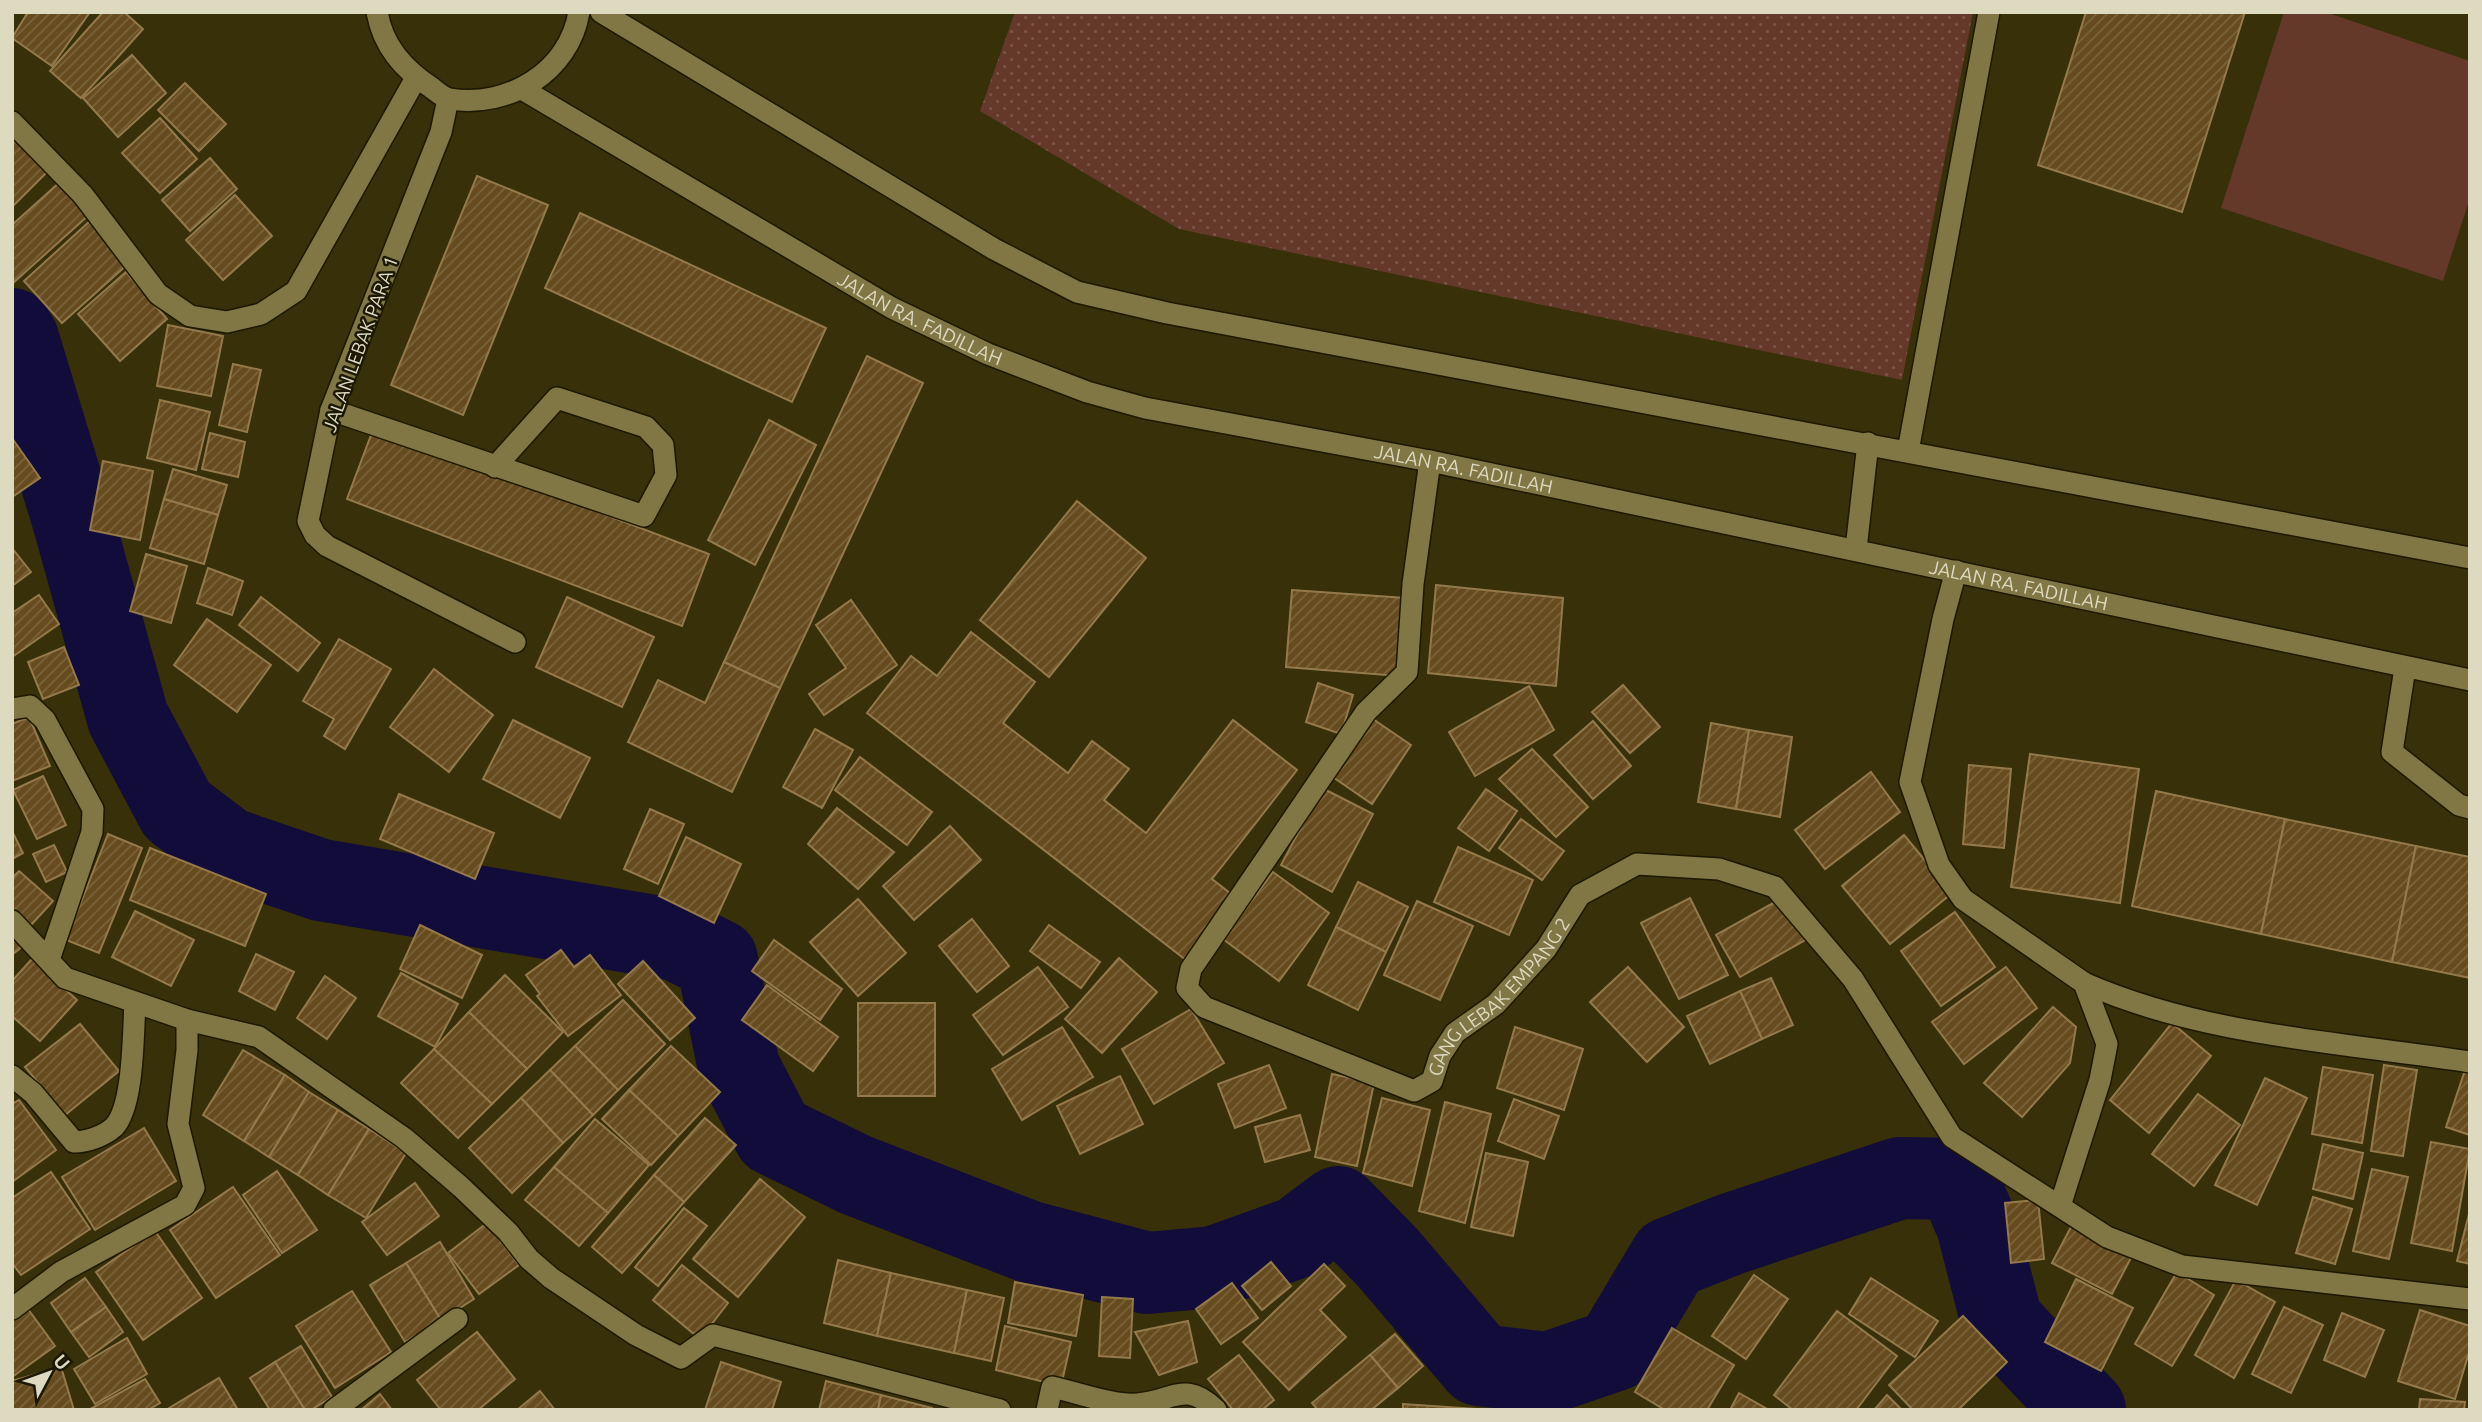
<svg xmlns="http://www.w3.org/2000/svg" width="2482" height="1422" font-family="Ubuntu,sans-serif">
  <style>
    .grass { fill: url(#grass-dots) }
    .pitch { fill: #64392a }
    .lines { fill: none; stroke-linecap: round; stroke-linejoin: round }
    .river { stroke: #110c3a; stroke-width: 82 }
    .building { fill: url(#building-hatch); stroke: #94794b; stroke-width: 2 }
    .service-casing { stroke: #1d1800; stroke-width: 24 }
    .minor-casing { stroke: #1d1800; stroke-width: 24 }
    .secondary-casing { stroke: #1d1800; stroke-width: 24 }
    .service { stroke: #807744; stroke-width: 21 }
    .minor { stroke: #807744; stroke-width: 21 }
    .secondary { stroke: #807744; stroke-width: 21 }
    .labels { text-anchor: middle; stroke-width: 5; stroke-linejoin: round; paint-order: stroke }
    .street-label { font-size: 19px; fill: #dedac0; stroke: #1c1804 }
  </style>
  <defs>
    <pattern id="grass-dots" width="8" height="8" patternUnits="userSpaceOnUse" patternTransform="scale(1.75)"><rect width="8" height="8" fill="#64392a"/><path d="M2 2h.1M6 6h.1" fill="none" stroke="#7a5547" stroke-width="1.8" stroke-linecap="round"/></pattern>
    <pattern id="building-hatch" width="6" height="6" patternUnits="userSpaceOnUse" patternTransform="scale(1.75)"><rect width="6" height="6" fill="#654b1d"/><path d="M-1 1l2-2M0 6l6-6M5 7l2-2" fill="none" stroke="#7b643c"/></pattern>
  </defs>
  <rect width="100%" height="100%" fill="#373008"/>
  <polygon class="grass" points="1015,12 1973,12 1902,380 1179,229 980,111"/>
  <polygon class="pitch" points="2284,12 2325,12 2470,61 2470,198 2443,281 2221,208"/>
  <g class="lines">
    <polyline class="river" points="12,329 18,339 74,523 128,718 177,810 227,848 321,880 677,940 717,960 739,1068 774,1135 856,1175 1030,1242 1147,1273 1214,1267 1298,1237 1338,1207 1388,1258 1479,1365 1548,1373 1615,1350 1670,1258 1731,1234 1900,1178 1957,1179 1977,1225 2002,1322 2085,1410"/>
  </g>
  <g class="building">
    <polygon points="28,12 90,12 52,66 12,38"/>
    <polygon points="103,12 124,12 143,29 81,98 50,71"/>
    <polygon points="2086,12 2245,12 2182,212 2038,165"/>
    <polygon points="132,55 166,93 118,137 83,98"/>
    <polygon points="185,83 226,124 199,151 158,110"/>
    <polygon points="160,118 197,159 160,193 122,153"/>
    <polygon points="12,133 49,170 12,207"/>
    <polygon points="210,158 237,189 190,231 162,200"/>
    <polygon points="477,176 548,205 463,415 391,385"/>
    <polygon points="60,182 90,214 12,284 12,225"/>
    <polygon points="235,195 272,236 223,280 186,240"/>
    <polygon points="580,213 826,328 792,402 545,288"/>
    <polygon points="90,221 128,264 62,323 24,281"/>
    <polygon points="126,272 167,319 120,361 78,314"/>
    <polygon points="168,325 223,336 211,396 157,386"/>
    <polygon points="867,356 923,383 780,688 724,662"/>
    <polygon points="233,364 261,370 247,432 219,425"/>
    <polygon points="160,400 210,412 196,470 147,458"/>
    <polygon points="769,420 816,445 755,565 708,540"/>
    <polygon points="374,427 709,554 682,626 347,499"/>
    <polygon points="210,433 245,442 238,477 202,469"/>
    <polygon points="12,438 40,478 12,497"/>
    <polygon points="103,461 153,471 140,540 90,530"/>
    <polygon points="173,469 227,485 218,515 164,499"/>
    <polygon points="164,499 218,515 204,564 150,548"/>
    <polygon points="1077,501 1146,558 1049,677 980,620"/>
    <polygon points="12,548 31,572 12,586"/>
    <polygon points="146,554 187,566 171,623 130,611"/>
    <polygon points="208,568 243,581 232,615 197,603"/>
    <polygon points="1436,585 1563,598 1556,686 1428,673"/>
    <polygon points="1292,590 1405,598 1399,676 1286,667"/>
    <polygon points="39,595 59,624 12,657 12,613"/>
    <polygon points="261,597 320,643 298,671 239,625"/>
    <polygon points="567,597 654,637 622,707 536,667"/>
    <polygon points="851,600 897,665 824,715 809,694 846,668 816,625"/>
    <polygon points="207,619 271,665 237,712 174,665"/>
    <polygon points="971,632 1035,682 1003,723 1068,773 1092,741 1129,769 1104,800 1146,833 1233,720 1297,770 1212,879 1235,897 1186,960 867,713 911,656 937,676"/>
    <polygon points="339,639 391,669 345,749 324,736 334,719 303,701"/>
    <polygon points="64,647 79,685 43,699 28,662"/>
    <polygon points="724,662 780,688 732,792 628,742 658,680 705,703"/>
    <polygon points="434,669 493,715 449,772 390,727"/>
    <polygon points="1318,683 1353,695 1341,734 1306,722"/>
    <polygon points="1623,685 1660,727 1630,753 1592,712"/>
    <polygon points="1529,686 1554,730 1475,776 1449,732"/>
    <polygon points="1367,715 1411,745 1372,804 1327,773"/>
    <polygon points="29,717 50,766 12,781 12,724"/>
    <polygon points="513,720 590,758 560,818 483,779"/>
    <polygon points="1593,721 1631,766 1593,799 1554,755"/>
    <polygon points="1711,723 1749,730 1736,809 1698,802"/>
    <polygon points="815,729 853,750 822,808 783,787"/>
    <polygon points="1749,730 1792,737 1780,817 1736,809"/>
    <polygon points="1532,749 1588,807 1556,837 1499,779"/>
    <polygon points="2030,754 2139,769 2120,903 2011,887"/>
    <polygon points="860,757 932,812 907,845 835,790"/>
    <polygon points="1969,765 2011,769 2004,848 1963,844"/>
    <polygon points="1871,772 1900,812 1825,869 1795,830"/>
    <polygon points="43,776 66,825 37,839 13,790"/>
    <polygon points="1322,788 1373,814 1332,892 1281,865"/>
    <polygon points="1486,789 1517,811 1489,851 1458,828"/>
    <polygon points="2156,791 2285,819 2261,934 2132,906"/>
    <polygon points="399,794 494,833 475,879 380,839"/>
    <polygon points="837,808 894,852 858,889 808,844"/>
    <polygon points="650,809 684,824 658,884 624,869"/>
    <polygon points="1521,819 1564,851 1542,880 1499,848"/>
    <polygon points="2285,819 2416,846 2392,962 2261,934"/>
    <polygon points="950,826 981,860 914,920 883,886"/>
    <polygon points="12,831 23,853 12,859"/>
    <polygon points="108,834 142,848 99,953 66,940"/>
    <polygon points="1904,835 1952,893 1890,944 1842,886"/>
    <polygon points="686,837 741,864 714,923 659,896"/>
    <polygon points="54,845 67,872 46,882 33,854"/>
    <polygon points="2416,846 2470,857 2470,978 2392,962"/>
    <polygon points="1458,847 1533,880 1509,935 1434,902"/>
    <polygon points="150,848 266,894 245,946 130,900"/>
    <polygon points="19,871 53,901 31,925 12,908 12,878"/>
    <polygon points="1273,872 1329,913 1279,981 1223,939"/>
    <polygon points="1358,882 1408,907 1386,952 1336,927"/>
    <polygon points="1784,897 1807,939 1740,977 1716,935"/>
    <polygon points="1690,898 1728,975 1679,999 1641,923"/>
    <polygon points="858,899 906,953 858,996 810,942"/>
    <polygon points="1417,901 1473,926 1440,1000 1384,975"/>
    <polygon points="135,911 194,940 171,986 112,957"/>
    <polygon points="1955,912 1995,967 1941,1006 1901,951"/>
    <polygon points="972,919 1009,966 977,992 939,946"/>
    <polygon points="420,925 482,955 462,998 400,969"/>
    <polygon points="1049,925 1100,962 1081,988 1030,951"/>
    <polygon points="1336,927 1386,952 1358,1010 1308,985"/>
    <polygon points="12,934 23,946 12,955"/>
    <polygon points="774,940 842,989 820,1020 752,971"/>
    <polygon points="561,950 574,967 590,955 621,995 568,1036 537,996 540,994 526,975"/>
    <polygon points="256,954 294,972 275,1010 239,991"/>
    <polygon points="1119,958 1157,992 1102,1053 1065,1019"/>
    <polygon points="32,959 77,1000 40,1041 12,1016 12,981"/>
    <polygon points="643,961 695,1018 670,1040 618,984"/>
    <polygon points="1038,967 1068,1007 1003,1055 973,1015"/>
    <polygon points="1628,967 1684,1027 1647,1062 1590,1002"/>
    <polygon points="2006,967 2037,1008 1964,1064 1932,1022"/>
    <polygon points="401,973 458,1004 435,1047 378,1016"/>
    <polygon points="505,975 563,1032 527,1069 469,1012"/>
    <polygon points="325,976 356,998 327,1039 297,1018"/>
    <polygon points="1771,978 1793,1025 1762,1039 1740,991"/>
    <polygon points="767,985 838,1037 813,1071 742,1020"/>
    <polygon points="1740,991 1762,1039 1710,1064 1687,1016"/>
    <polygon points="623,1000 665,1044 618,1090 575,1046"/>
    <rect x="858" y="1003" width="77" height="93"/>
    <polygon points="2053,1007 2076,1027 2070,1063 2022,1117 1984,1083"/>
    <polygon points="1191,1009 1224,1063 1154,1104 1122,1049"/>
    <polygon points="469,1012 527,1069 492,1104 434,1049"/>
    <polygon points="2172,1023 2211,1056 2149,1133 2110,1100"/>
    <polygon points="80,1024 119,1071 65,1115 25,1067"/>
    <polygon points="1062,1027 1093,1077 1022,1120 992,1069"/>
    <polygon points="1515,1027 1583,1049 1564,1110 1497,1088"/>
    <polygon points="575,1046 618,1090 593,1115 550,1070"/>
    <polygon points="671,1046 720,1092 678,1136 629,1090"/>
    <polygon points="434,1049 492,1104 458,1138 401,1083"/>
    <polygon points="243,1050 285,1075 244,1141 203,1115"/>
    <polygon points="2467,1064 2470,1065 2470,1135 2446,1127"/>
    <polygon points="1269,1065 1286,1108 1235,1128 1218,1084"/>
    <polygon points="2384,1065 2417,1070 2403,1156 2371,1151"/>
    <polygon points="2323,1067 2373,1075 2362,1143 2312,1134"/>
    <polygon points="550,1070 593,1115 563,1143 521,1098"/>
    <polygon points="1332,1074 1374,1083 1357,1166 1315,1157"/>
    <polygon points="285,1075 309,1092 269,1157 244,1141"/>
    <polygon points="1120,1076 1143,1124 1080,1154 1057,1106"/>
    <polygon points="2265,1078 2307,1098 2257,1205 2215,1185"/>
    <polygon points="629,1090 678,1136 651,1165 602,1119"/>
    <polygon points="309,1092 338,1110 298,1175 269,1157"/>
    <polygon points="2198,1094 2240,1125 2194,1186 2152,1154"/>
    <polygon points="521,1098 563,1143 512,1193 469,1148"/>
    <polygon points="1382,1098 1430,1110 1412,1186 1363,1173"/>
    <polygon points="1514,1099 1559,1116 1544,1159 1498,1141"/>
    <polygon points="19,1100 56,1150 12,1182 12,1104"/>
    <polygon points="1445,1102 1491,1114 1465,1223 1419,1211"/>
    <polygon points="338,1110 369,1129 328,1195 298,1175"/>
    <polygon points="1300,1115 1310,1150 1265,1162 1255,1127"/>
    <polygon points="705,1118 736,1145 684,1202 654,1175"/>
    <polygon points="595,1119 649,1165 608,1213 554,1167"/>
    <polygon points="144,1128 176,1181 95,1230 62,1177"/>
    <polygon points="369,1129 406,1153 366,1218 328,1195"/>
    <polygon points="2431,1142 2470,1149 2452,1251 2411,1243"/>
    <polygon points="2323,1144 2363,1153 2353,1199 2313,1189"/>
    <polygon points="1486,1153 1528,1162 1513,1236 1471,1227"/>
    <polygon points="554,1167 608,1213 579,1246 525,1200"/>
    <polygon points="2372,1169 2408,1177 2389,1259 2353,1251"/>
    <polygon points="277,1171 317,1230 282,1253 243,1195"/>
    <polygon points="51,1172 90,1229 21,1275 12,1263 12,1198"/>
    <polygon points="654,1175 684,1202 622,1273 592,1247"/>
    <polygon points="760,1179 805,1217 738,1297 693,1259"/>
    <polygon points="415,1183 439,1216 387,1255 362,1222"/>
    <polygon points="233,1187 280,1255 216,1298 170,1230"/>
    <polygon points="2313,1197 2352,1209 2335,1264 2296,1253"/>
    <polygon points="2038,1200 2044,1259 2011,1263 2005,1203"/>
    <polygon points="684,1208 707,1226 658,1286 635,1267"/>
    <polygon points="2469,1214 2470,1214 2470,1264 2457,1261"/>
    <polygon points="487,1223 519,1265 479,1294 448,1253"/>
    <polygon points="2073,1223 2133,1254 2112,1294 2052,1263"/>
    <polygon points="155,1231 202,1298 143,1340 96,1272"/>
    <polygon points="440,1242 474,1299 441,1320 406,1263"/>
    <polygon points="838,1260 891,1273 877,1336 824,1323"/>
    <polygon points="1271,1262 1291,1286 1262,1310 1242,1286"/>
    <polygon points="406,1263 441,1320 405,1342 370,1285"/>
    <polygon points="1324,1264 1345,1286 1320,1310 1346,1337 1289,1390 1243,1342"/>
    <polygon points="682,1265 728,1303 700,1339 653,1300"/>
    <polygon points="2177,1272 2214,1295 2172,1366 2135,1344"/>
    <polygon points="891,1273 967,1290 954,1353 877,1336"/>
    <polygon points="1754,1275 1788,1299 1746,1359 1712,1336"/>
    <polygon points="85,1278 106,1307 71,1332 51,1303"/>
    <polygon points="1871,1278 1938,1321 1915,1357 1849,1314"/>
    <polygon points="2076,1279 2133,1308 2101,1371 2045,1342"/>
    <polygon points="2236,1280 2275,1302 2234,1378 2195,1355"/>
    <polygon points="1015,1282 1083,1295 1076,1336 1008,1323"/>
    <polygon points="1232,1283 1258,1318 1221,1344 1196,1309"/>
    <polygon points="967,1290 1004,1298 991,1361 954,1353"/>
    <polygon points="352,1291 391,1352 335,1388 296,1326"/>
    <polygon points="1102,1297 1133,1299 1130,1358 1099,1356"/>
    <polygon points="106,1307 123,1332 89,1357 71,1332"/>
    <polygon points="2284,1307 2323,1325 2291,1393 2252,1374"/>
    <polygon points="28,1309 55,1346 12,1377 12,1320"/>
    <polygon points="2420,1310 2470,1326 2470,1349 2455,1399 2398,1381"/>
    <polygon points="1837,1311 1897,1356 1856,1410 1793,1410 1774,1395"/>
    <polygon points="2342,1313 2384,1330 2365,1377 2324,1360"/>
    <polygon points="1963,1316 2007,1362 1958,1410 1913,1410 1889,1385"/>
    <polygon points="1188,1321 1197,1362 1159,1375 1135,1332"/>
    <polygon points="1005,1326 1071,1342 1061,1386 996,1370"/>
    <polygon points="1672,1328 1734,1365 1707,1410 1665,1410 1635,1392"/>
    <polygon points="477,1332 515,1379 478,1410 441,1410 417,1380"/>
    <polygon points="1395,1334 1423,1366 1398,1388 1370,1355"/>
    <polygon points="127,1338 147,1374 95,1404 74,1369"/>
    <polygon points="301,1346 332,1397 311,1410 305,1410 275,1362"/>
    <polygon points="1239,1355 1274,1400 1262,1410 1233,1410 1208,1379"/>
    <polygon points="1370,1355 1398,1388 1371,1410 1318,1410 1312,1403"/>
    <polygon points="275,1362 305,1410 270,1410 250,1378"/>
    <polygon points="721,1362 781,1382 772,1410 705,1410"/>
    <polygon points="61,1367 74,1410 12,1410 12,1381"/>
    <polygon points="219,1378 238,1410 166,1410"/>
    <polygon points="145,1379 160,1403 148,1410 90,1409"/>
    <polygon points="826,1381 881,1395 878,1410 819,1410"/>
    <polygon points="540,1391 555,1410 517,1410"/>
    <polygon points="1739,1393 1769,1410 1730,1410"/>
    <polygon points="380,1394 392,1410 361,1410"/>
    <polygon points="881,1395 932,1408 932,1410 878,1410"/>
    <polygon points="1887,1395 1902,1410 1874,1410"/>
    <polygon points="2420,1399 2465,1402 2464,1410 2419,1410"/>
    <polygon points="1403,1404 1476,1409 1476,1410 1403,1410"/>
  </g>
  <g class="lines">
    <g class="service-casing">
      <polyline id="service" points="1908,451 1989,12"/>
    </g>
    <g class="minor-casing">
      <g id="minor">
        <polyline points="448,99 441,132 331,410 308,521 315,535 327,546 515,642"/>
        <polyline points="12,122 83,195 158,294 190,316 227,322 261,314 296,291 416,78"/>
        <polyline points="331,410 644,516 666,475 663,445 646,427 557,398 495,467"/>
        <path id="s1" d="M 1430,461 L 1413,584 L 1407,672 L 1366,712 L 1191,969 L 1187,988 L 1204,1007 L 1414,1091 L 1432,1081 L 1440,1056 L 1455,1033 L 1496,1004 L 1546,949 L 1580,895 L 1637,864 L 1719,869 L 1775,887 L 1853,979 L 1952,1137 L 2107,1237 L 2182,1266 L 2470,1299"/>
        <polyline points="1956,571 1943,619 1910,782 1939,865 1963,899 2084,983 2107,1044 2100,1080 2060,1206"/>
        <polyline points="2405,668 2392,752 2459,805 2470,808"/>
        <polyline points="12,709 30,706 45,720 93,809 92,832 49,960"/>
        <polyline points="12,921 65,978 187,1020 259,1037 404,1138 461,1187 508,1232 529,1259 551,1278 636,1335 681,1358 713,1335 1000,1410"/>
        <path d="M 2084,983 C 2205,1036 2340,1042 2470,1062"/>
        <path d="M 12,1076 L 33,1093 L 74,1142 C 87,1142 104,1136 114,1127 C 134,1106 133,1033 135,1003"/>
        <polyline points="12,1309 61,1272 185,1205 194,1188 178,1124 187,1050 187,1020"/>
        <polyline points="334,1410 457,1319"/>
        <path d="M 1047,1410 L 1052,1387 C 1076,1392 1113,1406 1137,1404 C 1172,1402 1185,1379 1216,1410"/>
      </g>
    </g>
    <g class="secondary-casing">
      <g id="secondary">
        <path d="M 377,12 C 383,46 403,69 432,88 C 437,92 444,98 450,99 C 509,108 569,72 579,12"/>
        <polyline points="601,12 994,249 1077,292 1167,313 2470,558"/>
        <path id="s2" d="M 522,89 L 892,308 L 988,354 L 1087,392 L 1145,408 L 1430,461 L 2470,680"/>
        <polyline points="1856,549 1868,443"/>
      </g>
    </g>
    <use href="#service" class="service"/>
    <use href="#minor" class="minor"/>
    <use href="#secondary" class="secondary"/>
  </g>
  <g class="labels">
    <g class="street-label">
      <text dy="7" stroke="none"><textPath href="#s2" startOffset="460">JALAN RA. FADILLAH</textPath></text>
      <text transform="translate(360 344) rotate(-70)" y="7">JALAN LEBAK PARA 1</text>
      <text dy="7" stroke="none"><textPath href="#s2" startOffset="1027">JALAN RA. FADILLAH</textPath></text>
      <text dy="7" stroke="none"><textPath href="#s2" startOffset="1594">JALAN RA. FADILLAH</textPath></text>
      <text dy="7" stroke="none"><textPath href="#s1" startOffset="982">GANG LEBAK EMPANG 2</textPath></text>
    </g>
  </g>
  <rect width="2482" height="1422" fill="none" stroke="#dedac0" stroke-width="28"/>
  <g transform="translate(49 1373) rotate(49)" stroke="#1c1804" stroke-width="5" paint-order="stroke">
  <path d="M0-5L12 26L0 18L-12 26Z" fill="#dedac0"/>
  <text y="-10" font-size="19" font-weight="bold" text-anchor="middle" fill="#dedac0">U</text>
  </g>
</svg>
